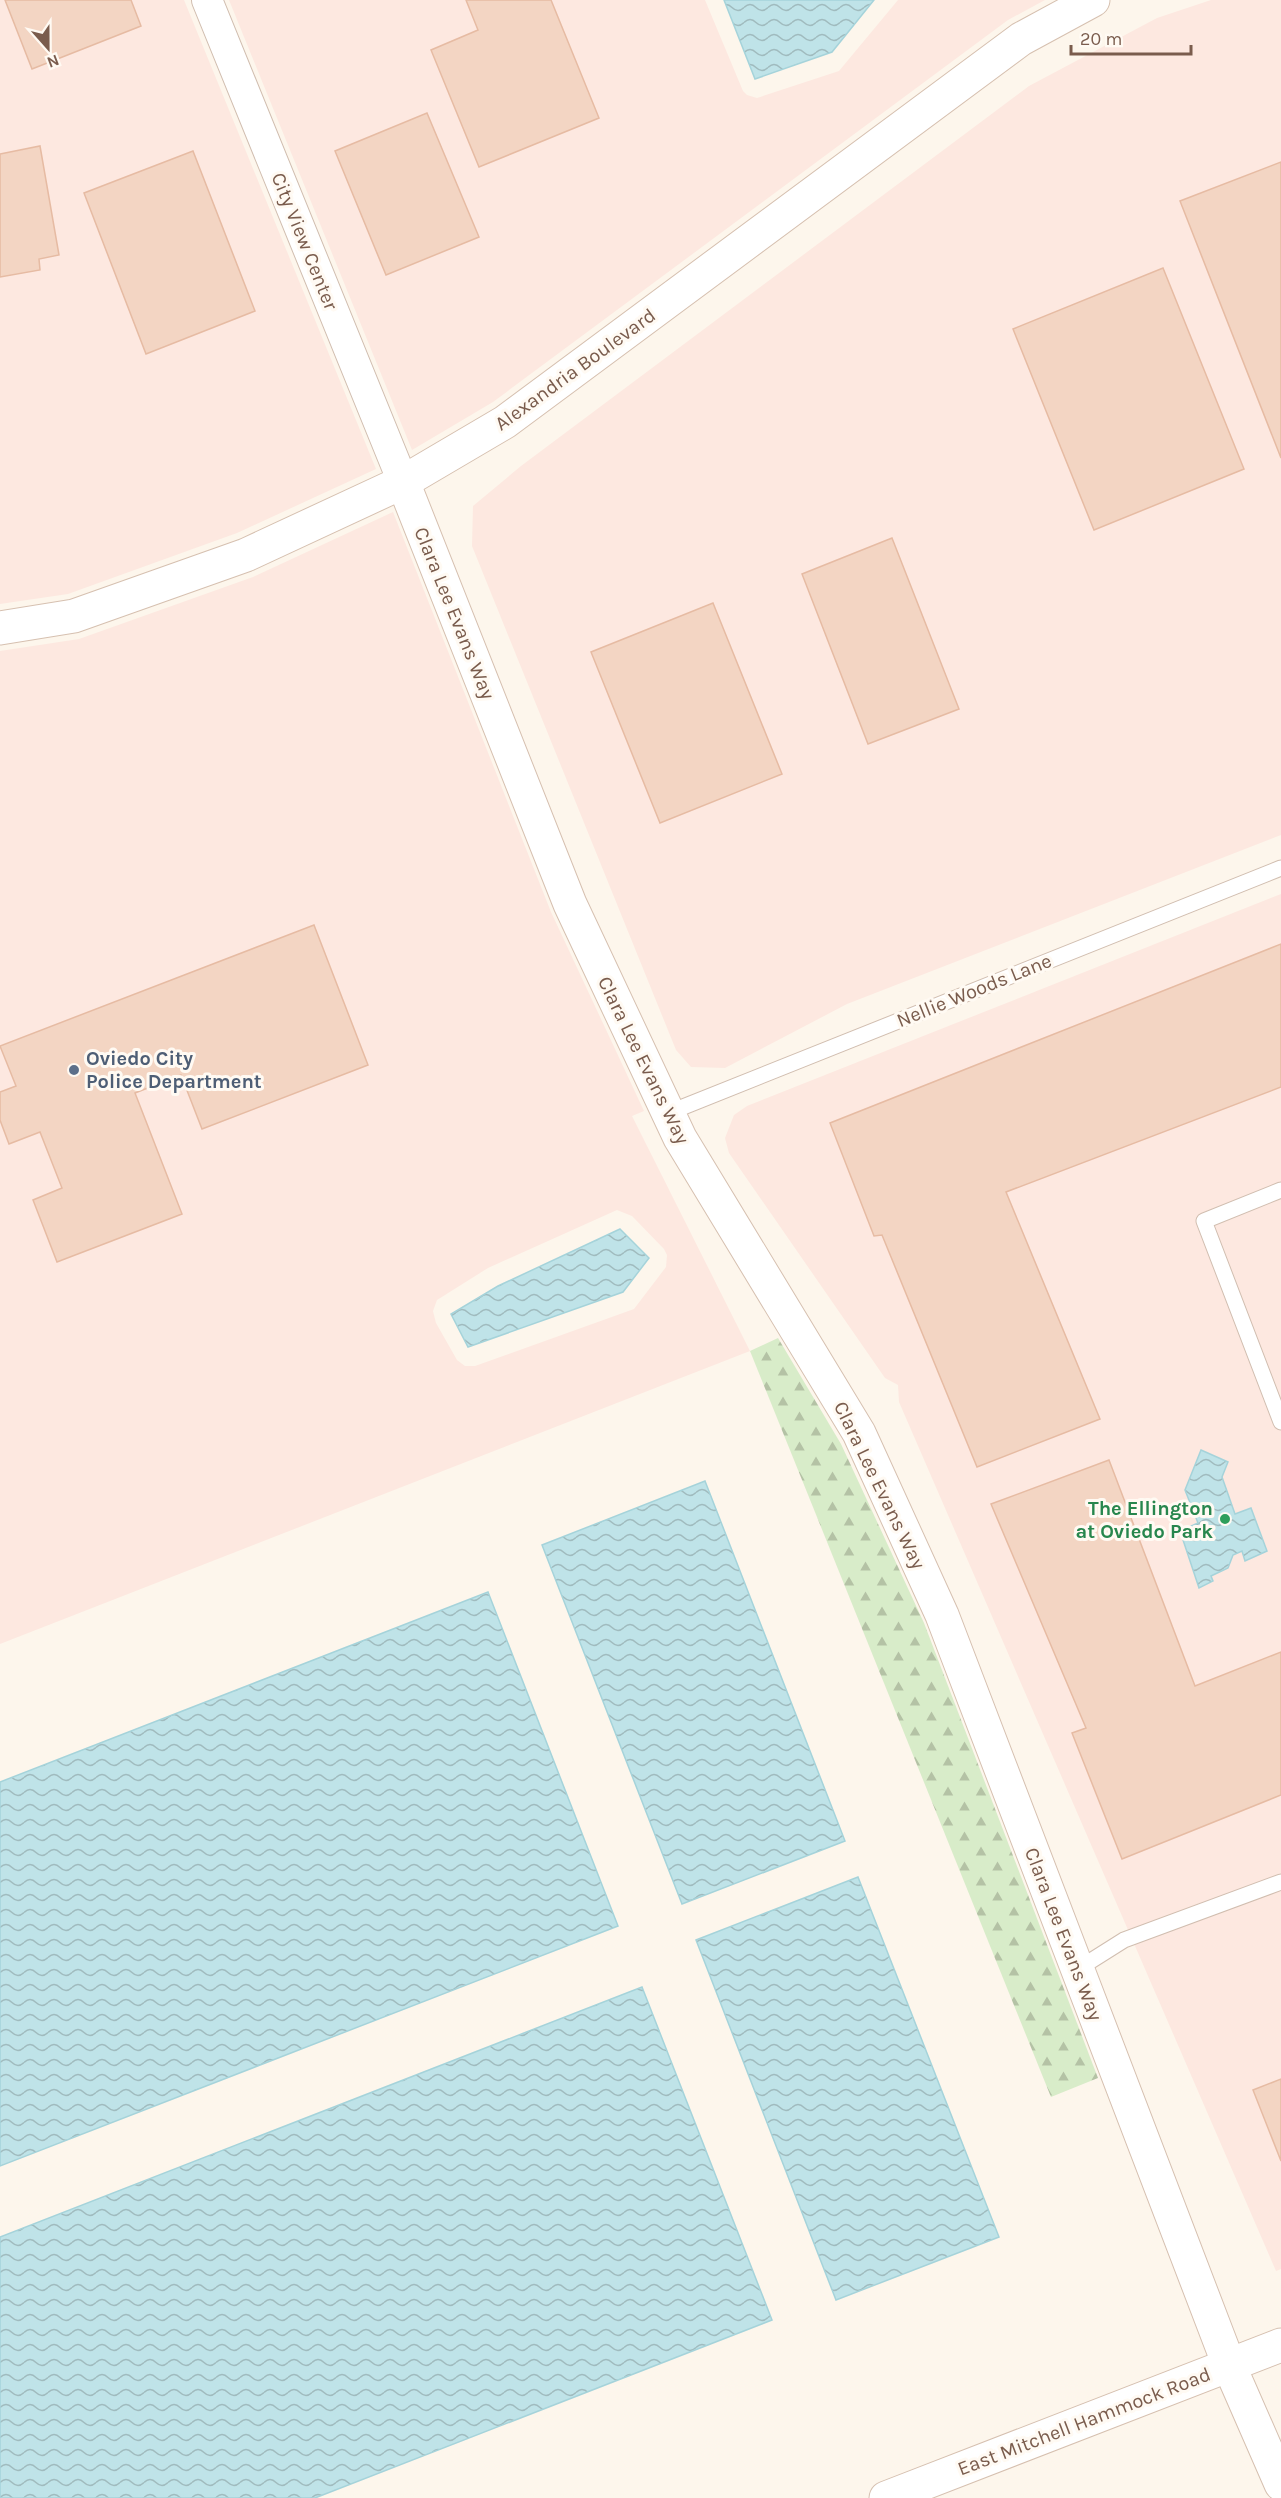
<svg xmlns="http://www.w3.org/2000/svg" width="1281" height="2498" font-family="Karla,sans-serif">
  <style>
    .commercial { fill: #fde8e0; fill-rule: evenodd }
    .forest { fill: url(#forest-firs) }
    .water { fill: url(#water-waves); stroke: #a5d3da; stroke-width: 1.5 }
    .building { fill: #f3d5c3; stroke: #e6bba3; stroke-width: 1.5 }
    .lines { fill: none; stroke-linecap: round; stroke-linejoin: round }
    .lane-casing { stroke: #d1beb0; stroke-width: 17 }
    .street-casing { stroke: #d1beb0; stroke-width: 32 }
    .secondary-casing { stroke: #d6c0b0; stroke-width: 35 }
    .lane { stroke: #fff; stroke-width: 15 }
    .street { stroke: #fff; stroke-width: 30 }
    .secondary { stroke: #fff; stroke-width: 33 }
    .service-dot { fill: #5c6f8a; stroke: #fffaf3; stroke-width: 2 }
    .leisure-dot { fill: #2e9e5b; stroke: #fffaf3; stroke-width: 2 }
    .labels { text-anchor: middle; stroke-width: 6; stroke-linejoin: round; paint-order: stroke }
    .street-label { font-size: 20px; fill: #7a5c4d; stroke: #fffaf3 }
    .service-label { font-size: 20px; font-weight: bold; fill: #4e5e75; stroke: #fffaf3; text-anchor: start }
    .leisure-label { font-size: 20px; font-weight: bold; fill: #27864d; stroke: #fffaf3; text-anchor: end }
  </style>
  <defs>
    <pattern id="forest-firs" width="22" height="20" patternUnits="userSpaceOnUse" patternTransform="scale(1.5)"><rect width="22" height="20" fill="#d8ecc9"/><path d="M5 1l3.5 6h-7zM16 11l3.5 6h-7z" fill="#b4c2a5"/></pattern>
    <pattern id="water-waves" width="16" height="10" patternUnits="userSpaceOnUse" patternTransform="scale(1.5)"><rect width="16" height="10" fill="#bfe3e8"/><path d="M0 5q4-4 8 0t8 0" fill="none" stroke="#a0bbbe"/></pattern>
  </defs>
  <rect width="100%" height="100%" fill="#fdf6ec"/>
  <g class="commercial">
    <polygon points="0,0 184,0 376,469 237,533 68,594 0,604"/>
    <polygon points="229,0 705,0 743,91 747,95 757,98 839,71 898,0 1045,0 1008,20 493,402 412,450"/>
    <polygon points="1211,0 1281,0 1281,835 847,1004 725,1068 691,1067 676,1050 472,546 473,506 521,466 1029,86 1157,18"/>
    <path d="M 393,512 L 551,912 L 644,1111 L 632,1116 L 750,1351 L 0,1644 L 0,651 L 79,639 L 253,577 ZM 617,1210 L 632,1216 L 664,1249 L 667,1255 L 666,1267 L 634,1309 L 475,1366 L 465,1366 L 457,1360 L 436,1323 L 433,1311 L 437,1300 L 488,1268 Z"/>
    <polygon points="1281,894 1281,2269 1276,2271 899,1402 898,1385 885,1378 729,1153 725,1138 734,1115 747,1106"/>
  </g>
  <polygon class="forest" points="778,1338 841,1444 924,1623 1098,2078 1051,2097 750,1351"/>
  <g class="water">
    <polygon points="724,0 874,0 832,52 755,79"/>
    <polygon points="620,1229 649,1258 623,1292 468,1347 451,1314 498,1286"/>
    <polygon points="1201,1450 1228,1462 1222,1477 1235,1514 1251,1508 1267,1551 1245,1561 1242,1551 1233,1555 1228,1568 1211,1576 1213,1581 1199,1588 1180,1531 1198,1523 1185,1490"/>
    <polygon points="705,1481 845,1841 682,1904 542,1545"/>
    <polygon points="488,1592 618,1926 0,2166 0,1782"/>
    <polygon points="858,1877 999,2237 836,2300 696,1940"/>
    <polygon points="642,1987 772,2320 315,2498 0,2498 0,2237"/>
  </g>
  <g class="building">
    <polygon points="5,0 131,0 141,26 32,69"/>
    <polygon points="466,0 551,0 599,118 479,167 431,50 478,30"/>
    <polygon points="427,113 479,237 386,275 335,151"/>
    <polygon points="40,146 59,255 39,259 40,270 0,277 0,154"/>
    <polygon points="193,151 255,311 146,354 84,193"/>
    <polygon points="1281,162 1281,458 1180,201"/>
    <polygon points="1163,268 1244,469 1094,530 1013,329"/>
    <polygon points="892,538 959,709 868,744 802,574"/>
    <polygon points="713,603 782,774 660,823 591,652"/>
    <polygon points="314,925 368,1065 202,1129 181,1075 135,1093 182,1214 57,1262 33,1200 62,1188 40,1132 9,1144 0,1120 0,1092 16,1086 0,1046"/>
    <polygon points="1281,944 1281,1087 1006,1192 1100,1419 977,1467 882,1235 874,1236 830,1123"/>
    <polygon points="1109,1460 1195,1686 1281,1652 1281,1795 1122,1859 1072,1733 1086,1728 991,1504"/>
    <polygon points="1281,2079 1281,2161 1253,2090"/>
  </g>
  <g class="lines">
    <g class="lane-casing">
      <g id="lane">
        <polyline points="668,1113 1281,868"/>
        <polyline points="1281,1190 1204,1221 1281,1422"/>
        <polyline points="1078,1969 1124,1940 1281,1882"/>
      </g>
    </g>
    <g class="street-casing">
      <polyline id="street" points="207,0 403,482"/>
    </g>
    <g class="secondary-casing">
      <g id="secondary">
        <polyline points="403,482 570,904 680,1138 859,1433 942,1615 1229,2365 1281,2484"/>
        <polyline points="0,628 74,616 246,555 403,482 505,422 1021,39 1093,0"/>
        <polyline points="886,2498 1281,2345"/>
      </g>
    </g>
    <use href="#lane" class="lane"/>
    <use href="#street" class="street"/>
    <use href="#secondary" class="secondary"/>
  </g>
  <circle class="service-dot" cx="74" cy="1070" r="6"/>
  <circle class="leisure-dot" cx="1225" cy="1519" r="6"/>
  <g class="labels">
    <g class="street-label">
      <text transform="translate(305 241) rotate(68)" y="7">City View Center</text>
      <text transform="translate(575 369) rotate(-36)" y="7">Alexandria Boulevard</text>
      <text transform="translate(455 613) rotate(68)" y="7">Clara Lee Evans Way</text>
      <text transform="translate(974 990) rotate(-22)" y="7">Nellie Woods Lane</text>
      <text transform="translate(644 1060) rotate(64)" y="7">Clara Lee Evans Way</text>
      <text transform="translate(880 1485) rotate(64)" y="7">Clara Lee Evans Way</text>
      <text transform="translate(1064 1934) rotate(69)" y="7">Clara Lee Evans Way</text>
      <text transform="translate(1084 2421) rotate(-21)" y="7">East Mitchell Hammock Road</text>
    </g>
    <g class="service-label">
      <text x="86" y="1065">Oviedo City<tspan x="86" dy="23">Police Department</tspan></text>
    </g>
    <g class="leisure-label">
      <text x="1213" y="1515">The Ellington<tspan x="1213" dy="23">at Oviedo Park</tspan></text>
    </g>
  </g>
  <g transform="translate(48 48) rotate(159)" stroke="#fffaf3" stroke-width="4.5" paint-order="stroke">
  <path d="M0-4.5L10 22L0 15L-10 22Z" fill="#7a5c4d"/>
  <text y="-9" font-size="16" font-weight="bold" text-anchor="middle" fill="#7a5c4d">N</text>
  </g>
  <path d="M1071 45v9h120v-9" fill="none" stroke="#7a5c4d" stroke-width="3"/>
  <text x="1080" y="45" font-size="18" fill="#7a5c4d" stroke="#fffaf3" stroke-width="4.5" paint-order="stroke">20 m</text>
</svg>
